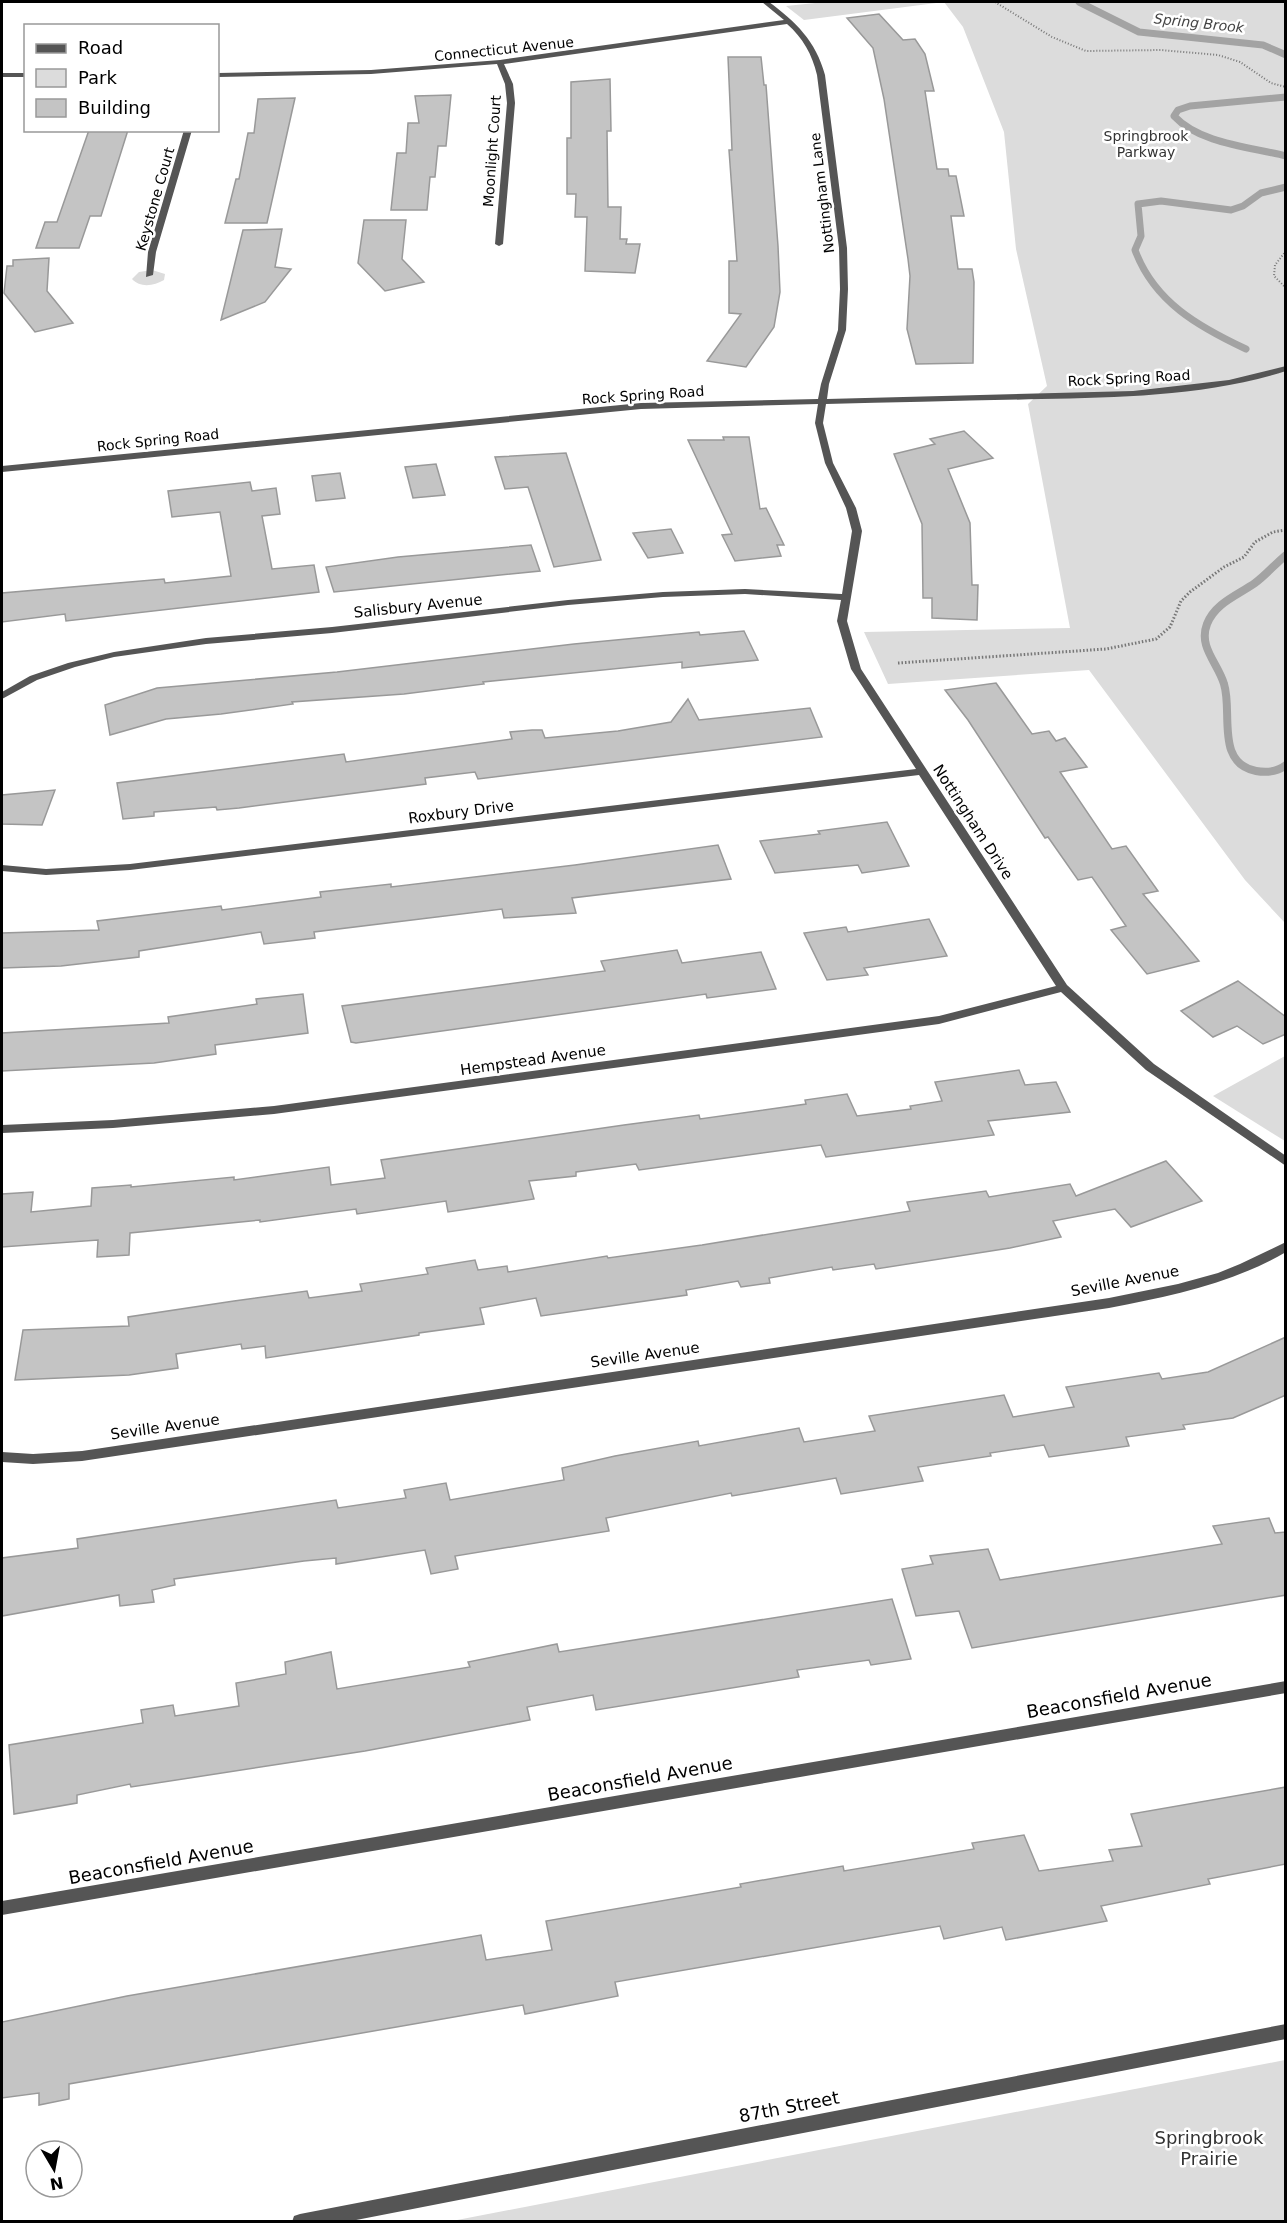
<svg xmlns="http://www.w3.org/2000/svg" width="1287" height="2223" font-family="'DejaVu Sans',sans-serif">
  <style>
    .green { fill: #dcdcdc }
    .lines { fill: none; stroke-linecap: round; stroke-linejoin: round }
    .stream-far1 { stroke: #a3a3a3; stroke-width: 7 }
    .stream { stroke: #a3a3a3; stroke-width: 8 }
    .building { fill: #c4c4c4; stroke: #999; stroke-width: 1.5 }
    .path-far1 { stroke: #777; stroke-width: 2; stroke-dasharray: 1 2; stroke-linecap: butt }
    .path { stroke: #777; stroke-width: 3; stroke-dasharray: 1.5 2; stroke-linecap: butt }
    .minor { fill: #555; fill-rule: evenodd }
    .tertiary { fill: #555; fill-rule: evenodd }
    .labels { text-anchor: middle; stroke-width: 5; stroke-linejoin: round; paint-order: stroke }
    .far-water-label { font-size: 14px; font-style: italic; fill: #444; stroke: #fff }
    .far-street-label { font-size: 14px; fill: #000; stroke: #fff }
    .far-park-label { font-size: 14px; fill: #333; stroke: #fff }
    .street-label { font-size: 15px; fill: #000; stroke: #fff }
    .near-street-label { font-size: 18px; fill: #000; stroke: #fff }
    .near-park-label { font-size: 18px; fill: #333; stroke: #fff }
  </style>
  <rect width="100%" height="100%" fill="#fff"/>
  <g class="green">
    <polygon points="825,2 1285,2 1285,923 1245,880 1089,670 888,684 864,632 1070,628 1028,404 1047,386 1016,249 1004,132 963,27 944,2 804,20 786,6"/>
    <path d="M 152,270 L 165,274 L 164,280 C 154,286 140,288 132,279 L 139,272 Z"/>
    <polygon points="1285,1056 1285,1141 1213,1096"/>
    <polygon points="1285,2060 1285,2221 452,2221"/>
  </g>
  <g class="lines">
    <g class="stream-far1">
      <polyline points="1079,2 1139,32 1263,45 1286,55"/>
      <path d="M 1286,97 L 1190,106 L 1178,110 L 1174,116 C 1200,144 1251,147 1286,156"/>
      <path d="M 1246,349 C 1199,327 1154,302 1135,250 L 1141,236 L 1138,204 L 1161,201 L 1231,210 L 1243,206 L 1261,193 L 1286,187"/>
    </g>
    <path class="stream" d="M 1286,555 C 1275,564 1266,575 1255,583 C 1238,595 1215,603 1207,624 C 1198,647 1218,663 1224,684 C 1233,712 1215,763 1256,771 C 1267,773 1277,772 1286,765"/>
  </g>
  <g class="building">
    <polygon points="879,14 903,40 915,39 925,54 934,91 925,91 937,169 948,169 949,176 956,176 964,216 951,216 958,269 972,269 974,282 973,363 916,364 907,329 910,276 908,259 884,99 873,48 847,18"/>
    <polygon points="728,57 761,57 764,85 766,85 778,246 780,292 774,327 746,367 707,361 741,314 729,313 729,261 737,261 729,150 732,150"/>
    <polygon points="610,79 611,131 607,131 608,207 621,207 620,239 627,239 626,244 640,244 635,273 585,271 587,217 575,217 576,194 567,194 567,138 571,138 571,82"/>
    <polygon points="451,95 446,146 438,146 435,177 430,177 427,210 391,210 397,153 406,153 408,123 419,123 415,96"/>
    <polygon points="295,98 267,223 225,223 236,179 239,179 248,133 254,133 258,99"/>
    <polygon points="89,130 128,130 101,216 90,216 79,248 36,248 45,222 57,222"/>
    <polygon points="364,220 406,220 402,259 424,282 385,291 358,263"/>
    <polygon points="282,229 275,267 291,269 265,302 221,320 243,230"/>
    <polygon points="49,258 47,291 73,323 35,332 4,293 7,266 13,266 13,260"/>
    <polygon points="964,431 993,458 948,469 970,523 972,585 978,585 977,620 932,618 932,598 923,598 922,524 894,454 935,444 930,439"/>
    <polygon points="723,437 749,437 760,509 766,508 784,545 777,545 781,556 735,561 722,535 732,534 688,440 724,440"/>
    <polygon points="566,453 601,560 554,567 528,487 505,489 495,457"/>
    <polygon points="436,464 445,495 413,498 405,467"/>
    <polygon points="340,473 345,498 316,501 312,476"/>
    <polygon points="250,482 252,491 276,488 280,514 262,516 272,569 314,565 319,592 66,621 65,614 2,622 2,593 164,579 165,583 231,576 220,512 172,517 168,491"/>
    <polygon points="671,529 683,553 648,558 633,533"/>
    <polygon points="531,545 540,571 334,592 326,567 398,557"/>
    <polygon points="744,631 758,660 682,668 682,662 483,682 484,684 404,694 292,702 293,704 221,714 166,719 110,735 105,705 157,688 337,672 574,644 699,632 700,635"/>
    <polygon points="996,683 1032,734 1049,731 1056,741 1065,738 1087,767 1060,772 1112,849 1126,846 1158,891 1143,894 1199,961 1147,974 1111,930 1126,926 1092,877 1078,880 1048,837 1045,838 968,720 945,690"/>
    <polygon points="688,699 699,720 810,708 822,737 478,779 475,772 425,778 426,784 239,808 217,810 216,807 154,812 154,816 123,819 117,783 344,754 346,762 512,739 510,732 532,730 542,730 545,738 618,731 671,722"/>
    <polygon points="55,790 42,825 2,824 2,795"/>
    <polygon points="887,822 909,866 862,873 858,865 775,873 760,841 820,834 818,831"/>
    <polygon points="718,845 731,879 572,898 576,913 504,918 502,909 314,932 315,938 264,944 261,932 139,951 139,957 61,966 2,968 2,933 99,930 97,921 221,906 222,910 321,897 320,892 391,884 391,887 575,865"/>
    <polygon points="929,919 947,956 864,968 868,975 827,980 804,933 846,927 848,932"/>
    <polygon points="677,950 682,963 761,952 776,989 707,998 706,994 356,1043 351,1042 342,1006 605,971 601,961"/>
    <polygon points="1238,981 1286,1017 1286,1034 1263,1044 1237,1026 1213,1037 1181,1011"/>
    <polygon points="303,994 308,1033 215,1045 216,1054 154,1063 2,1071 2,1033 169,1023 168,1017 257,1004 256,999"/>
    <polygon points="1019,1070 1025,1085 1056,1082 1070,1112 988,1121 994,1135 826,1157 821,1145 639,1170 636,1164 576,1172 576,1176 529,1181 534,1199 448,1212 446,1201 357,1214 356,1209 260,1222 260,1220 130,1233 129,1255 97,1257 98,1240 2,1247 2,1194 33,1192 31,1212 91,1206 92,1188 131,1185 131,1187 234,1177 234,1180 329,1167 331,1185 385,1178 381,1160 624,1125 699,1115 700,1119 806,1104 805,1100 847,1094 857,1116 911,1109 910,1106 942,1101 935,1082"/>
    <polygon points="1166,1161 1202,1201 1131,1227 1115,1209 1053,1221 1061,1237 1010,1248 876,1269 874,1264 833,1270 832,1267 769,1278 770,1283 741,1287 738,1281 686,1290 687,1295 541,1316 536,1298 480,1308 484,1324 419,1333 419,1335 266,1358 265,1346 242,1349 241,1344 176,1354 178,1368 129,1375 15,1380 23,1330 129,1326 128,1317 234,1301 307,1291 309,1298 362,1291 360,1284 428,1274 426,1268 475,1260 478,1270 507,1266 508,1272 607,1256 608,1258 702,1245 910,1211 907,1202 986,1191 989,1197 1070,1184 1076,1196"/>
    <polygon points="1286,1337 1286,1395 1233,1418 1183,1425 1185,1429 1126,1437 1129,1446 1049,1457 1044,1445 990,1453 991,1456 918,1467 923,1481 841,1494 836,1478 732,1496 731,1493 606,1518 609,1531 455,1556 458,1569 431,1574 425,1550 336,1564 336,1558 304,1561 174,1579 175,1585 152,1590 154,1602 120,1606 119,1595 2,1616 2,1558 78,1548 77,1539 336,1500 338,1508 406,1498 404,1490 446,1483 450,1500 564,1480 562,1468 615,1456 698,1441 699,1446 799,1428 804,1442 875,1431 869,1416 1004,1395 1013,1417 1074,1407 1066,1387 1159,1373 1162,1379 1208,1372"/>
    <polygon points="1269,1518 1275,1533 1286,1532 1286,1595 972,1648 959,1611 916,1616 902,1569 933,1564 930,1556 988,1549 1000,1580 1222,1544 1213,1526"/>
    <polygon points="892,1599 911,1659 871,1665 869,1660 797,1670 799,1677 596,1710 593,1695 527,1707 530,1720 365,1751 131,1787 130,1784 77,1795 77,1803 14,1814 9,1745 143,1723 141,1710 173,1705 175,1716 239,1706 236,1683 286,1674 285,1662 331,1652 337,1689 470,1667 468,1662 557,1644 559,1652"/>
    <polygon points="1286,1787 1286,1864 1208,1879 1210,1884 1101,1906 1107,1921 1006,1940 1002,1927 944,1939 940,1926 615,1982 618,1996 525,2014 523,2005 69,2084 69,2099 39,2105 39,2093 2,2098 2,2022 127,1996 481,1935 486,1960 552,1950 546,1921 741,1887 740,1884 843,1866 844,1871 974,1849 972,1843 1024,1835 1039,1871 1113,1861 1109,1850 1142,1846 1131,1814"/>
  </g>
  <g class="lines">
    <g class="path-far1">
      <polyline points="995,2 1052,37 1086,51 1161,50 1218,55 1240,62 1271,83 1286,87"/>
      <polyline points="1286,251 1275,265 1274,276 1286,288"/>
    </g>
    <polyline class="path" points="898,663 1106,649 1156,639 1170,627 1181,601 1190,592 1224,567 1244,557 1255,542 1273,532 1286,530"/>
    <g class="minor">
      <path d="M 762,2 L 769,2 C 795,21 816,41 825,75 L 847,248 L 848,289 L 846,330 L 829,384 L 827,399 L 1133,391 L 1229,380 L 1286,366 L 1286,371 C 1206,396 1124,397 1041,399 C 969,401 898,402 826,404 L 823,423 L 833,463 L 856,508 L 862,531 L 847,621 L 861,669 L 1067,985 L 1154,1064 L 1286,1156 L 1286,1166 L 1146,1070 L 1061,992 L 939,1024 L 274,1114 L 113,1128 L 2,1133 L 2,1125 L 113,1120 L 274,1106 L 939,1016 L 1056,986 L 919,775 L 130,870 L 46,875 L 2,871 L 2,865 L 46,869 L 130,864 L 916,769 L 851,669 L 837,621 L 841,600 L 745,594 L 663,597 L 568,605 L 332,633 L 206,644 L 114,657 L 75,667 L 37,680 L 2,699 L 2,692 L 30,676 L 68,663 L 114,652 L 206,638 L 332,627 L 568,600 L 663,592 L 745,589 L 842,594 L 852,531 L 846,508 L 825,463 L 815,423 L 818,404 L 641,409 L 2,472 L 2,466 L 641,403 L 818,399 L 821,384 L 838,330 L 840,289 L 839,248 L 817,75 C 812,54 803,38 787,24 L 504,64 L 513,84 L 515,103 L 503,244 L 499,246 L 495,244 L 507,103 L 505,84 L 497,64 L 371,74 L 218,77 L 218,73 L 371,70 L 500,60 L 784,20 Z"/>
      <rect x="2" y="73" width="24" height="4"/>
      <polygon points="184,130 192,130 156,252 153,275 146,277 148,252"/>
      <path d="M 1286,1242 L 1286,1252 C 1231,1284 1170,1296 1109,1308 L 82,1461 L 33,1464 L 2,1462 L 2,1452 L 33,1454 L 82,1451 L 1109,1298 L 1178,1284 L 1218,1273 L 1240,1264 Z"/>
      <polygon points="1286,1681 1286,1693 2,1915 2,1901"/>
    </g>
    <polygon class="tertiary" points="1286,2024 1286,2039 346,2222 292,2222 294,2216 300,2214"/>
  </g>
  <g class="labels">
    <g class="far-water-label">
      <text transform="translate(1199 23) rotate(6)" y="5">Spring Brook</text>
    </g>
    <g class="far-street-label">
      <text transform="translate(504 49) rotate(-6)" y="5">Connecticut Avenue</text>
      <text transform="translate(492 151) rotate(-86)" y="5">Moonlight Court</text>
      <text transform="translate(822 193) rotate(-97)" y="5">Nottingham Lane</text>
      <text transform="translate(155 199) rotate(-74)" y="5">Keystone Court</text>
      <text transform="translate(1129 378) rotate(-3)" y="5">Rock Spring Road</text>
      <text transform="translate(643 395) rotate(-4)" y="5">Rock Spring Road</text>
      <text transform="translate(158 440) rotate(-6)" y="5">Rock Spring Road</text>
    </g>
    <g class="far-park-label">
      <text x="1146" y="141">Springbrook<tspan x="1146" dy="16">Parkway</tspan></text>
    </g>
    <g class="street-label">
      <text transform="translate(418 606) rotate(-6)" y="5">Salisbury Avenue</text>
      <text transform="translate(461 812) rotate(-7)" y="5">Roxbury Drive</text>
      <text transform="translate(973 822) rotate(57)" y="5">Nottingham Drive</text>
      <text transform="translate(533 1060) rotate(-8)" y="5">Hempstead Avenue</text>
      <text transform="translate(1125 1281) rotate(-11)" y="5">Seville Avenue</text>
      <text transform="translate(645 1355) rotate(-8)" y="5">Seville Avenue</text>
      <text transform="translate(165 1427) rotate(-8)" y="5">Seville Avenue</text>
    </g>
    <g class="near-street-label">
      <text transform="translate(1119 1696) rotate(-10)" y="6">Beaconsfield Avenue</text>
      <text transform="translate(640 1779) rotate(-10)" y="6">Beaconsfield Avenue</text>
      <text transform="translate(161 1862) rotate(-10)" y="6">Beaconsfield Avenue</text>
      <text transform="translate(789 2107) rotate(-11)" y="6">87th Street</text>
    </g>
    <g class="near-park-label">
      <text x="1209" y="2144">Springbrook<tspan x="1209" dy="21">Prairie</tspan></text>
    </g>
  </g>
  <rect width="1287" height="2223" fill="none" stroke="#000000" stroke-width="6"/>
  <rect x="24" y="24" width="195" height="108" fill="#ffffff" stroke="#999999" stroke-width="1.5"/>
  <rect x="36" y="44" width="30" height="9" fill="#555555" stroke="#999999" stroke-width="1.5"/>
  <text x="78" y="54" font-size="18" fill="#000000">Road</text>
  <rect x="36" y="69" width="30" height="18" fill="#dcdcdc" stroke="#999999" stroke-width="1.5"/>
  <text x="78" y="84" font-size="18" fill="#000000">Park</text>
  <rect x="36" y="99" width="30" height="18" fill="#c4c4c4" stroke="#999999" stroke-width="1.5"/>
  <text x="78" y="114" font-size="18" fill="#000000">Building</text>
  <g transform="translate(54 2169) rotate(170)"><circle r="28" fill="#ffffff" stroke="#999999" stroke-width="1.5"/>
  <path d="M0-4.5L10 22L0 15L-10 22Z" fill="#000000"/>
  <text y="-9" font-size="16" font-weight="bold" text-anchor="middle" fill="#000000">N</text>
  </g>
</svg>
